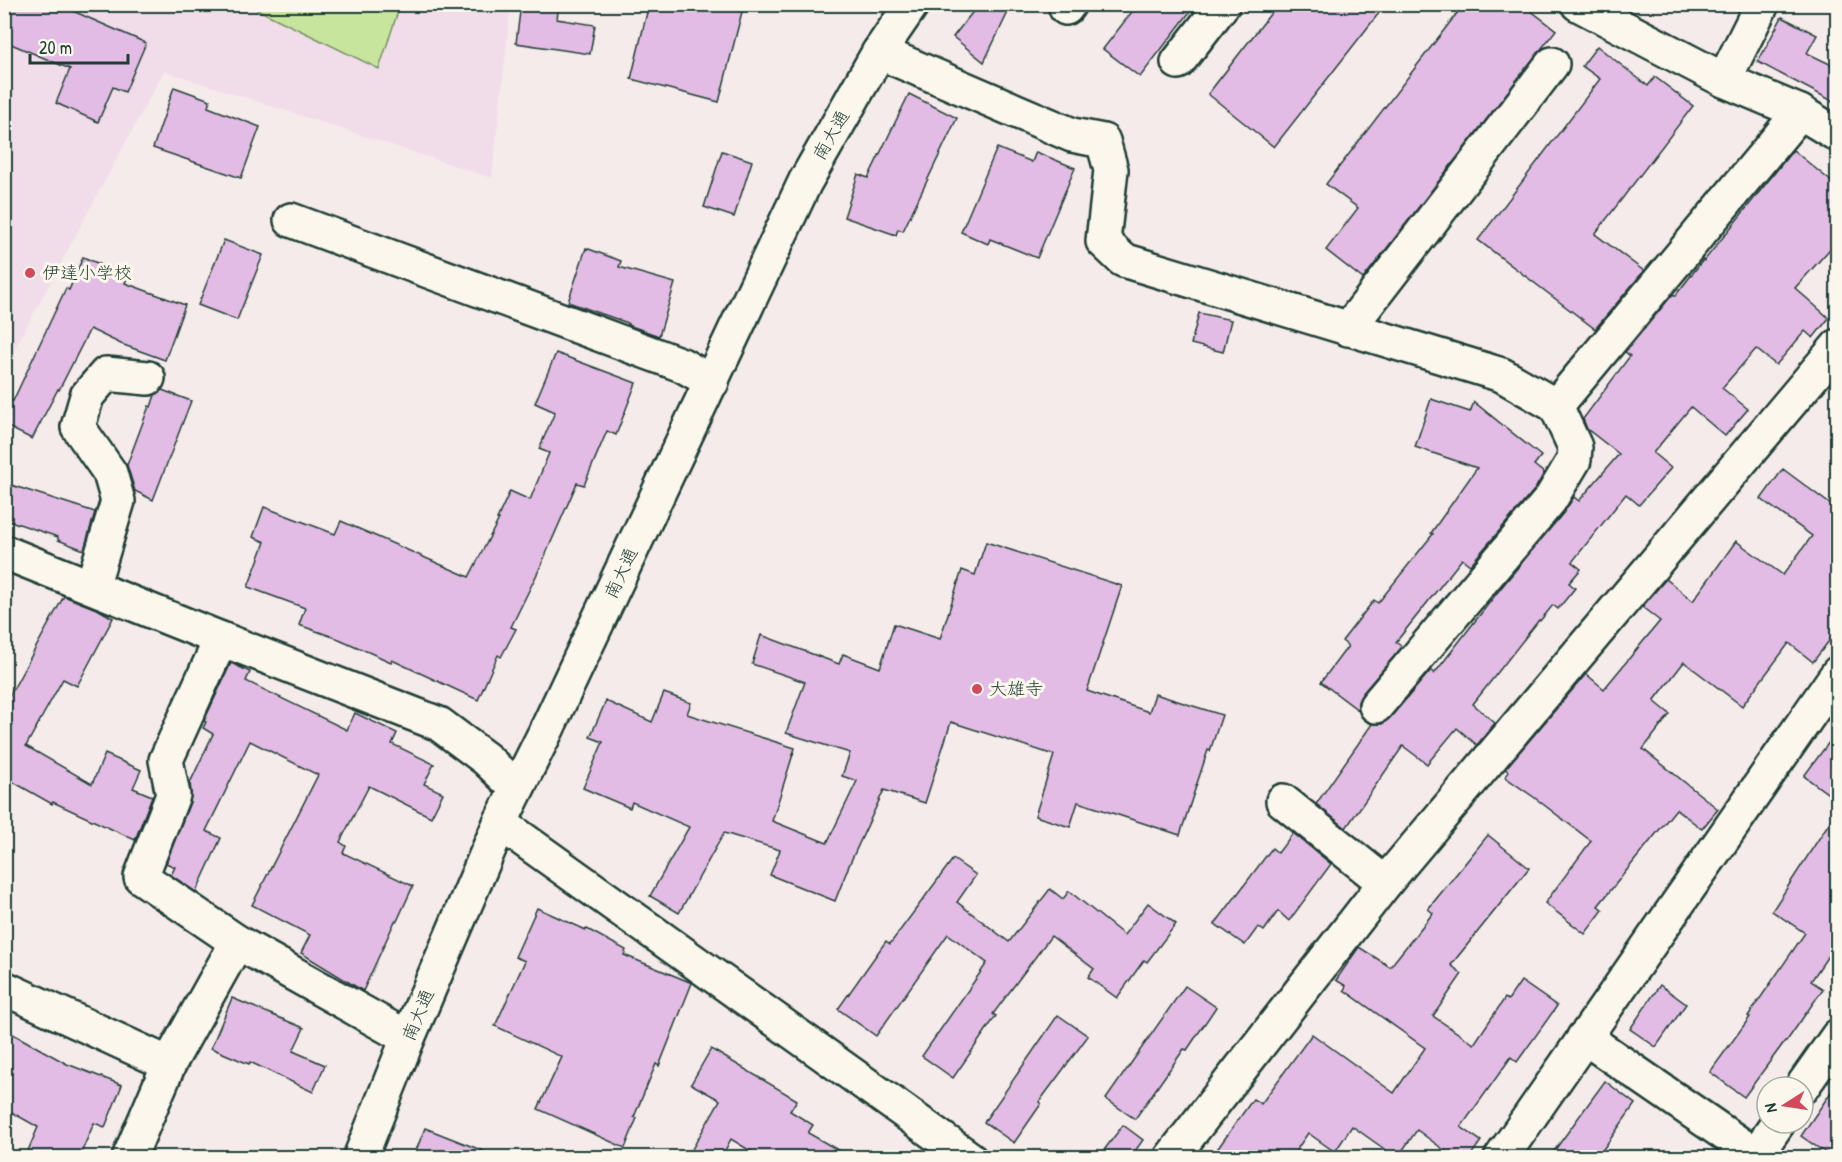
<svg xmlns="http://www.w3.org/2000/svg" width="1842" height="1162" font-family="'Patrick Hand','Klee One',sans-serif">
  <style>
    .built { fill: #f0dde9 }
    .green { fill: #c8e59d; stroke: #749168; stroke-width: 1.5 }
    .building { fill: #e3bce5; stroke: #1f3d34; stroke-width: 1.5 }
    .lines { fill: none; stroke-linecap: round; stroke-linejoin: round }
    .minor-casing { stroke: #1f3d34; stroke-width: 38 }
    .minor { stroke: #fbf7ec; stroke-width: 33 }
    .poi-dot { fill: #d1495b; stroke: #fbf7ec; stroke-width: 2 }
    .labels { text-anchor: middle; stroke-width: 6; stroke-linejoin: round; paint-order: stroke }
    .street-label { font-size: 18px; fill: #1f3d34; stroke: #fbf7ec }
    .poi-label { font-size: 18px; fill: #1f3d34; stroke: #fbf7ec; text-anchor: start }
  </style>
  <rect width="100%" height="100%" fill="#f6ebeb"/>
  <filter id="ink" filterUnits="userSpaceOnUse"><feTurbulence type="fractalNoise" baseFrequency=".0167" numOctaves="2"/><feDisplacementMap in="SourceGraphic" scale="12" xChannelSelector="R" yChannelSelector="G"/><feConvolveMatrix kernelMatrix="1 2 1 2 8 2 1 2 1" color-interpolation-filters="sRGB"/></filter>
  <g filter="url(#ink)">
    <polygon class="built" points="5,5 511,5 492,178 164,71 5,367"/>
    <polygon class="green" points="248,5 400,5 379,69"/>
    <g class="building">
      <polygon points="4,4 57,4 146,43 125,92 113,87 98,122 56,103 70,69 4,41"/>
      <polygon points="521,4 559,4 557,19 595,25 590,54 516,43"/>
      <polygon points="649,4 744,4 719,102 631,79"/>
      <polygon points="979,4 1012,4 984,62 953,37"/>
      <polygon points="1138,4 1196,4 1140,77 1103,49"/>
      <polygon points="1278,4 1386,4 1274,147 1208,94"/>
      <polygon points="1464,4 1522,4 1556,30 1363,279 1326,250 1358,208 1326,184"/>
      <polygon points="1782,17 1817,35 1807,53 1838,68 1838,104 1758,62"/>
      <polygon points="1597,46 1648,86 1655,77 1693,106 1595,234 1644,271 1595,329 1478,240 1600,79 1582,66"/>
      <polygon points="174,87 210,100 208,107 260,127 241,178 153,148"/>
      <polygon points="909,94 957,118 903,231 898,229 896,235 844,217 858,174 868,178"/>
      <polygon points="997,148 1032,162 1036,152 1075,168 1037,258 990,239 988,244 961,232"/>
      <polygon points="1793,150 1838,187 1838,240 1795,288 1829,318 1813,338 1805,331 1776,365 1756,349 1722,388 1748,409 1725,436 1691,407 1653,453 1671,468 1639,505 1626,494 1572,562 1581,569 1569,583 1575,588 1558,609 1553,605 1540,621 1539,620 1473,704 1495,723 1477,745 1457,728 1427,764 1403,746 1346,828 1316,804 1372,724 1382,724 1390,718 1431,670 1434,674 1500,589 1564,512 1574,497 1579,501 1619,454 1587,429 1583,419 1630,356 1625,352 1673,294 1675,296 1703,260 1704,261"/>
      <polygon points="722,151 752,161 734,217 704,207"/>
      <polygon points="224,240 263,255 237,320 198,305"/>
      <polygon points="586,248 621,261 619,267 675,283 659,336 628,325 628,323 568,302"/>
      <polygon points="83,257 128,276 125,283 185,305 165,360 121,344 90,329 59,390 58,389 32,439 4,425 4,397 13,401 66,288 69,290"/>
      <polygon points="1199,313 1231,320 1223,352 1191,344"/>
      <polygon points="556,353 636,383 616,435 607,431 584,485 577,483 538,572 511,627 516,629 501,657 498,655 478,700 392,660 391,662 339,639 299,625 305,608 248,587 265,542 253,537 264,507 335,534 341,521 469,577 499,519 497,519 510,491 530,500 549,453 539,449 555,412 535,403"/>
      <polygon points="162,390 191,401 153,500 135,491 127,465 149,406 151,407 155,395"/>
      <polygon points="1431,399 1470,412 1474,402 1541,456 1534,465 1544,473 1535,489 1470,565 1462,559 1396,642 1402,647 1362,694 1358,702 1358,710 1321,682 1348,646 1342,641 1374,600 1378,603 1433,534 1431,533 1477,468 1415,447"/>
      <polygon points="1783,469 1834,507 1838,503 1838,629 1813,662 1789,643 1742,706 1684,662 1654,701 1670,714 1643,749 1718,809 1702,829 1676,809 1598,906 1603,910 1585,934 1545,903 1591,841 1535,798 1505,777 1509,772 1505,769 1586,674 1604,689 1660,621 1642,607 1666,579 1693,601 1736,541 1783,575 1812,536 1761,499"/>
      <polygon points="11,485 95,512 84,550 58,540 58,537 4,519 4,506"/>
      <polygon points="986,542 1122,586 1087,691 1149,712 1155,694 1222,715 1210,751 1208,750 1180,835 1078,802 1070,827 1035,816 1054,755 951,722 925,803 884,790 850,863 835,901 770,875 780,850 724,833 679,913 650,896 689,827 632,802 630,808 583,788 603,742 590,737 606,701 652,722 664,693 691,703 687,714 795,748 772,821 827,843 857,781 842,776 850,753 786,733 805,682 752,664 761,635 839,664 843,654 880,668 894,624 940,639 962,570 975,575"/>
      <polygon points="64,596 99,610 113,618 77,686 63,679 26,746 92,784 105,754 141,770 133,788 152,796 135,840 53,802 52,804 8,779 4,786 4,706"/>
      <polygon points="231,663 250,672 246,681 347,730 355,713 397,733 392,744 434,764 424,784 443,793 431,817 369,786 340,842 346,846 343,853 413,886 397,921 395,921 363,991 301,953 310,935 252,905 318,775 250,741 206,831 221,838 196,892 171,875 175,867 166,863 190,802 191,792 190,783 213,734 203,728 206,722 204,721"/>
      <polygon points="1838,730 1838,801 1804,776"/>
      <polygon points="1838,809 1838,941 1811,981 1823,989 1786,1042 1785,1041 1744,1097 1710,1072 1750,1017 1748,1016 1805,933 1772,911"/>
      <polygon points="1293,833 1331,864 1289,921 1278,911 1264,931 1258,927 1245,945 1215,924 1272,848 1278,853"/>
      <polygon points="1488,835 1529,868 1451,965 1462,974 1433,1016 1474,1044 1505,998 1508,1000 1521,981 1557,1006 1517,1062 1511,1057 1461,1127 1481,1141 1469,1158 1455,1158 1417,1130 1397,1158 1352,1126 1335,1152 1308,1133 1291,1158 1211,1158 1253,1099 1261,1104 1312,1034 1394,1093 1425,1048 1344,990 1346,986 1336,980 1359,947 1390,967 1433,913 1428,909"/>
      <polygon points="953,859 976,875 957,902 1009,942 1050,889 1063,899 1069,891 1124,935 1148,903 1176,924 1147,962 1144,960 1117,998 1088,977 1094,969 1051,936 993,1014 996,1016 953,1078 922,1056 987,963 948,934 876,1036 838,1009 886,941 890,944"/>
      <polygon points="537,908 586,930 587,929 626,950 624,955 692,983 659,1066 656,1064 634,1117 637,1118 625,1148 538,1109 562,1057 495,1026 525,961 515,957"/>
      <polygon points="1660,985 1686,1004 1656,1047 1630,1029"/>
      <polygon points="1185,986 1216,1007 1187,1050 1184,1049 1135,1119 1106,1099"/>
      <polygon points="232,998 304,1028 293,1051 325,1065 313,1092 250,1062 249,1064 211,1048"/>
      <polygon points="1058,1015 1088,1036 1039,1102 1041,1104 1014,1143 984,1122"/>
      <polygon points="4,1029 67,1064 122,1085 105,1127 94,1123 79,1158 25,1158 38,1127 4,1108"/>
      <polygon points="711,1049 797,1100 790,1111 813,1125 808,1133 852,1158 762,1158 731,1139 721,1158 687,1158 720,1100 691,1084"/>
      <polygon points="1605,1081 1635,1104 1597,1158 1549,1158"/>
      <polygon points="1838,1082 1838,1158 1833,1158 1801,1136"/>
      <polygon points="1123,1125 1143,1140 1130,1158 1098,1158"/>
      <polygon points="425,1128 496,1156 495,1158 413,1158"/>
    </g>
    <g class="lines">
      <g class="minor-casing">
        <g id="minor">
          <polyline points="1578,4 1724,80 1800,112 1838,135"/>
          <polyline points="1066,8 1069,4"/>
          <polyline points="879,52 1072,135 1103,141 1111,170 1103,241 1123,260 1502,375 1556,406 1800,112"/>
          <polyline points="1178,62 1223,4"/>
          <polyline points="1724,80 1762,4"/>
          <polyline points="291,220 682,365 712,382"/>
          <polyline points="1348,329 1552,64"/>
          <polyline points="4,552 221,639 439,724 486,759 516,788"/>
          <polyline points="92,587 118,501 110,473 78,427 87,396 106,374 148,378"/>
          <polyline points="221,639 166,760 173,795 141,877 237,942"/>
          <polyline points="1376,706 1550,500 1574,460 1575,447 1556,406"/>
          <polyline points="1283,801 1385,883"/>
          <polyline points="500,823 969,1158"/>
          <polyline points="4,988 169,1064 129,1158"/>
          <polyline points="1584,1037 1760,1158"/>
          <polyline points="169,1064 237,942 408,1038"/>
          <polyline points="1802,1087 1838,1036"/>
          <polyline points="1756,1155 1778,1123"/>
          <polyline points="360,1158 408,1038 500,823 548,727 805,182 879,52 912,4"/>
          <polyline points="1171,1158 1385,883 1838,346"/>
          <polyline points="1501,1158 1838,673"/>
        </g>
      </g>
      <use href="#minor" class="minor"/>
    </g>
  </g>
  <g class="poi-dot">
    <circle cx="30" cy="273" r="6"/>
    <circle cx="977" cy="689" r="6"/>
  </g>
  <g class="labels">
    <g class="street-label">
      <text transform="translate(831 135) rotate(-60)" y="6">南大通</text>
      <text transform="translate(621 573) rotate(-65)" y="6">南大通</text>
      <text transform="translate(418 1015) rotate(-67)" y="6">南大通</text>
    </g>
    <g class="poi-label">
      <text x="42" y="279">伊達小学校</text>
      <text x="989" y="695">大雄寺</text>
    </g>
  </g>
  <rect width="1842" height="1162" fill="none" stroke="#fbf7ec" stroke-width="24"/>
  <rect x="12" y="12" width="1818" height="1138" fill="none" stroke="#1f3d34" stroke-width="2" filter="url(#ink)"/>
  <g transform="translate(1785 1105) rotate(258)"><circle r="28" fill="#fbf7ec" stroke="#a3ada2" stroke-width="1.5"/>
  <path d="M0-4.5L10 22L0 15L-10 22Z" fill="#d1495b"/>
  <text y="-9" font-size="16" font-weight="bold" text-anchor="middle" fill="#1f3d34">N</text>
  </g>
  <path d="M30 54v9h98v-9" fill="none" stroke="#1f3d34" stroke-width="3"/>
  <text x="39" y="54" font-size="18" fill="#1f3d34" stroke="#fbf7ec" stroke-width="4.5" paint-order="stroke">20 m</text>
</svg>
